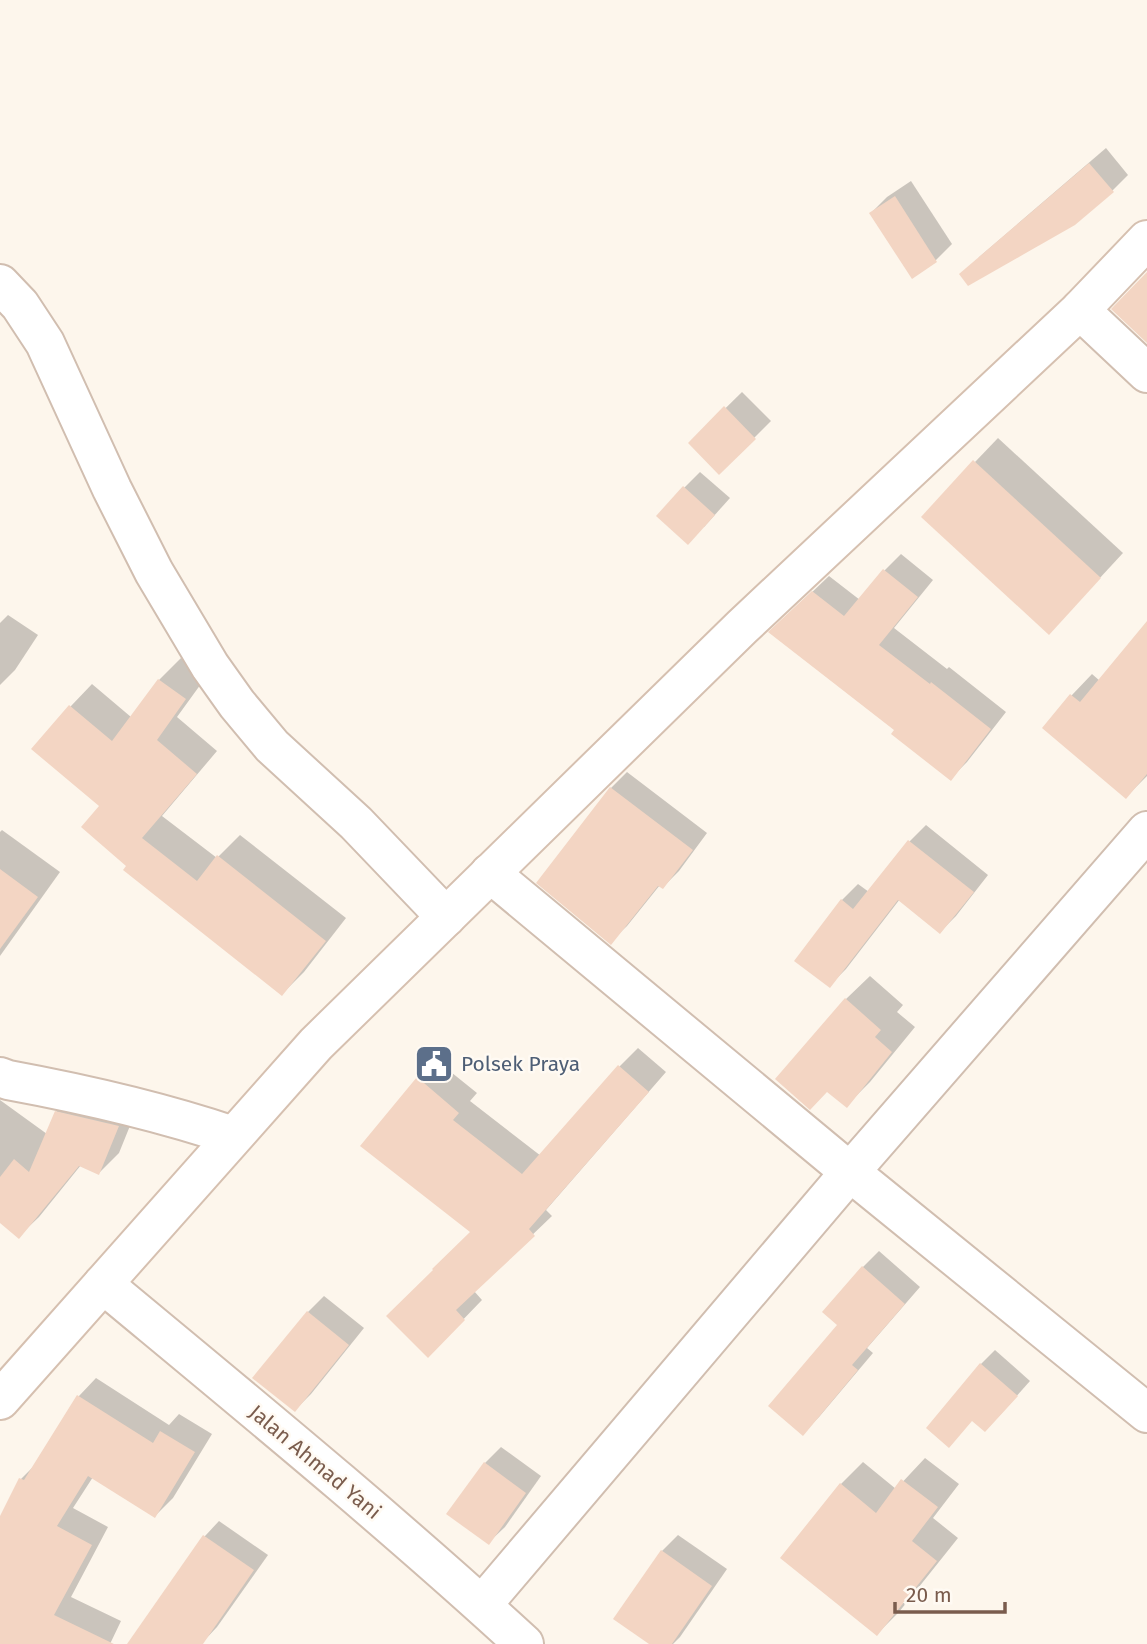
<svg xmlns="http://www.w3.org/2000/svg" width="1147" height="1644" font-family="'Fira Sans',sans-serif">
  <style>
    .shadow { fill: #0003 }
    .building { fill: #f3d5c3 }
    .lines { fill: none; stroke-linecap: round; stroke-linejoin: round }
    .minor-casing { stroke: #d1beb0; stroke-width: 42 }
    .tertiary-casing { stroke: #d1beb0; stroke-width: 42 }
    .secondary-casing { stroke: #d6c0b0; stroke-width: 42 }
    .minor { stroke: #fff; stroke-width: 38 }
    .tertiary { stroke: #fff; stroke-width: 38 }
    .secondary { stroke: #fff; stroke-width: 38 }
    .labels { text-anchor: middle; stroke-width: 5; stroke-linejoin: round; paint-order: stroke }
    .service-label { font-size: 21px; fill: #4e5e75; stroke: #fffaf3; text-anchor: start }
    .street-label { font-size: 21px; fill: #7a5c4d; stroke: #fffaf3 }
  </style>
  <rect width="100%" height="100%" fill="#fdf6ec"/>
  <g class="shadow">
    <polygon points="1106,148 1128,175 1112,191 978,258"/>
    <polygon points="911,181 952,244 936,260 912,276 871,213 887,197"/>
    <polygon points="742,392 771,421 719,473 690,443"/>
    <polygon points="998,438 1123,553 1049,633 975,462"/>
    <polygon points="700,472 730,498 704,527 684,488"/>
    <polygon points="901,554 933,580 894,628 947,669 949,667 1006,712 967,762 951,778 897,729 787,616 829,576 860,600 885,570"/>
    <polygon points="8,615 38,635 15,670 0,685 0,623"/>
    <polygon points="1147,623 1147,776 1126,797 1044,728 1072,695 1092,674 1100,681"/>
    <polygon points="181,658 206,677 177,717 217,751 162,816 217,858 240,835 346,918 304,972 282,994 128,866 102,806 34,748 71,706 92,684 131,717 159,680"/>
    <polygon points="627,772 707,833 679,871 663,887 660,885 627,926 610,942 611,788"/>
    <polygon points="926,825 988,875 956,916 940,932 900,899 846,969 830,985 842,900 858,884 869,892 910,841"/>
    <polygon points="2,830 60,872 0,956 0,832"/>
    <polygon points="870,976 903,1005 897,1012 915,1027 870,1082 847,1105 846,999"/>
    <polygon points="638,1048 666,1072 546,1210 552,1216 474,1291 482,1300 428,1356 472,1232 418,1078 436,1060 477,1093 470,1101 541,1156 620,1066"/>
    <polygon points="76,1092 138,1106 119,1153 99,1173 81,1165 39,1217 19,1236 0,1221 0,1100 47,1134 56,1112"/>
    <polygon points="879,1251 920,1287 867,1348 873,1353 819,1417 803,1433 840,1325 863,1267"/>
    <polygon points="324,1296 364,1328 311,1394 295,1410 308,1312"/>
    <polygon points="995,1350 1030,1381 999,1416 973,1420 981,1364"/>
    <polygon points="96,1378 169,1425 179,1414 212,1434 173,1498 155,1516 93,1477 73,1508 108,1527 71,1597 121,1621 110,1644 22,1644 0,1630 0,1520 21,1479 37,1463 79,1396"/>
    <polygon points="501,1447 541,1476 505,1527 488,1543 485,1463"/>
    <polygon points="925,1458 959,1484 933,1518 958,1538 899,1612 877,1634 841,1484 863,1462 896,1489"/>
    <polygon points="219,1521 268,1555 217,1627 201,1644 129,1644 205,1536"/>
    <polygon points="678,1535 727,1569 680,1637 673,1644 652,1644 662,1551"/>
  </g>
  <g class="building">
    <polygon points="1089,163 1114,192 1075,225 968,286 959,274"/>
    <polygon points="895,196 937,262 912,279 869,213"/>
    <polygon points="1147,272 1147,343 1111,309"/>
    <polygon points="724,406 756,439 719,475 688,443"/>
    <polygon points="973,460 1101,578 1049,635 921,517"/>
    <polygon points="683,486 715,515 688,545 656,516"/>
    <polygon points="883,569 918,597 879,645 930,684 931,682 991,729 951,781 891,734 894,730 768,632 812,591 844,616"/>
    <polygon points="1147,621 1147,774 1126,799 1042,728 1070,694 1080,702"/>
    <polygon points="158,679 186,699 157,740 197,774 142,838 197,881 217,855 326,941 282,996 123,870 126,866 81,827 99,806 31,749 69,705 112,741"/>
    <polygon points="610,787 693,850 663,889 658,886 611,945 536,883"/>
    <polygon points="908,840 974,892 940,934 898,900 830,988 794,961 841,899 853,909"/>
    <polygon points="0,869 38,897 0,949"/>
    <polygon points="845,998 881,1030 875,1037 892,1052 847,1108 827,1092 810,1110 775,1079"/>
    <polygon points="618,1065 649,1092 529,1229 535,1236 456,1310 465,1320 428,1358 386,1316 433,1270 432,1269 470,1232 360,1146 417,1077 459,1113 453,1120 522,1174"/>
    <polygon points="55,1111 119,1126 99,1175 79,1166 19,1239 0,1223 0,1177 14,1159 29,1172"/>
    <polygon points="862,1266 905,1304 852,1365 858,1370 803,1436 768,1406 837,1325 822,1312"/>
    <polygon points="307,1311 349,1345 295,1412 252,1378"/>
    <polygon points="980,1363 1018,1396 985,1432 972,1421 949,1448 926,1428"/>
    <polygon points="77,1395 153,1443 160,1431 195,1452 155,1518 88,1476 57,1526 92,1545 54,1615 114,1644 0,1644 0,1516 19,1478 24,1480"/>
    <polygon points="484,1462 526,1493 489,1545 446,1514"/>
    <polygon points="901,1479 938,1507 912,1541 937,1561 877,1636 780,1558 840,1483 876,1513"/>
    <polygon points="203,1535 254,1570 203,1644 127,1644"/>
    <polygon points="661,1550 712,1586 672,1644 649,1644 613,1619"/>
  </g>
  <g class="lines">
    <g class="minor-casing">
      <g id="minor">
        <polyline points="0,284 20,305 45,343 112,489 154,572 210,666 237,704 272,746 356,823 446,917"/>
        <polyline points="1080,310 1147,373"/>
        <polyline points="490,873 850,1172 1147,1413"/>
        <path d="M 0,1077 L 8,1080 C 84,1094 159,1111 233,1136"/>
        <polyline points="482,1605 850,1172 1147,831"/>
      </g>
    </g>
    <g class="tertiary-casing">
      <path id="tertiary" d="M 103,1284 C 245,1402 388,1519 524,1644"/>
    </g>
    <g class="secondary-casing">
      <polyline id="secondary" points="0,1400 316,1044 742,627 1080,310 1147,240"/>
    </g>
    <use href="#minor" class="minor"/>
    <use href="#tertiary" class="tertiary"/>
    <use href="#secondary" class="secondary"/>
  </g>
  <defs>
    <g id="civic-square" transform="scale(2.0125)"><rect x="-9" y="-9" width="18" height="18" rx="4" fill="#5c6f8a" stroke="#fffaf3"/><path d="M-.6-6.5H3V-4.5H.6V-3L4-1V1h2V6H-6V1h2V-1L-.6-3ZM-1.2 2.5V6h2.4V2.5Z" fill="#fff"/></g>
  </defs>
  <g fill-rule="evenodd">
    <use href="#civic-square" x="434" y="1064"/>
  </g>
  <g class="labels">
    <g class="service-label">
      <text x="461" y="1071">Polsek Praya</text>
    </g>
    <g class="street-label">
      <text transform="translate(315 1462) rotate(40)" y="7">Jalan Ahmad Yani</text>
    </g>
  </g>
  <path d="M895 1602v10h110v-10" fill="none" stroke="#7a5c4d" stroke-width="3.5"/>
  <text x="906" y="1602" font-size="21" fill="#7a5c4d" stroke="#fffaf3" stroke-width="5" paint-order="stroke">20 m</text>
</svg>
